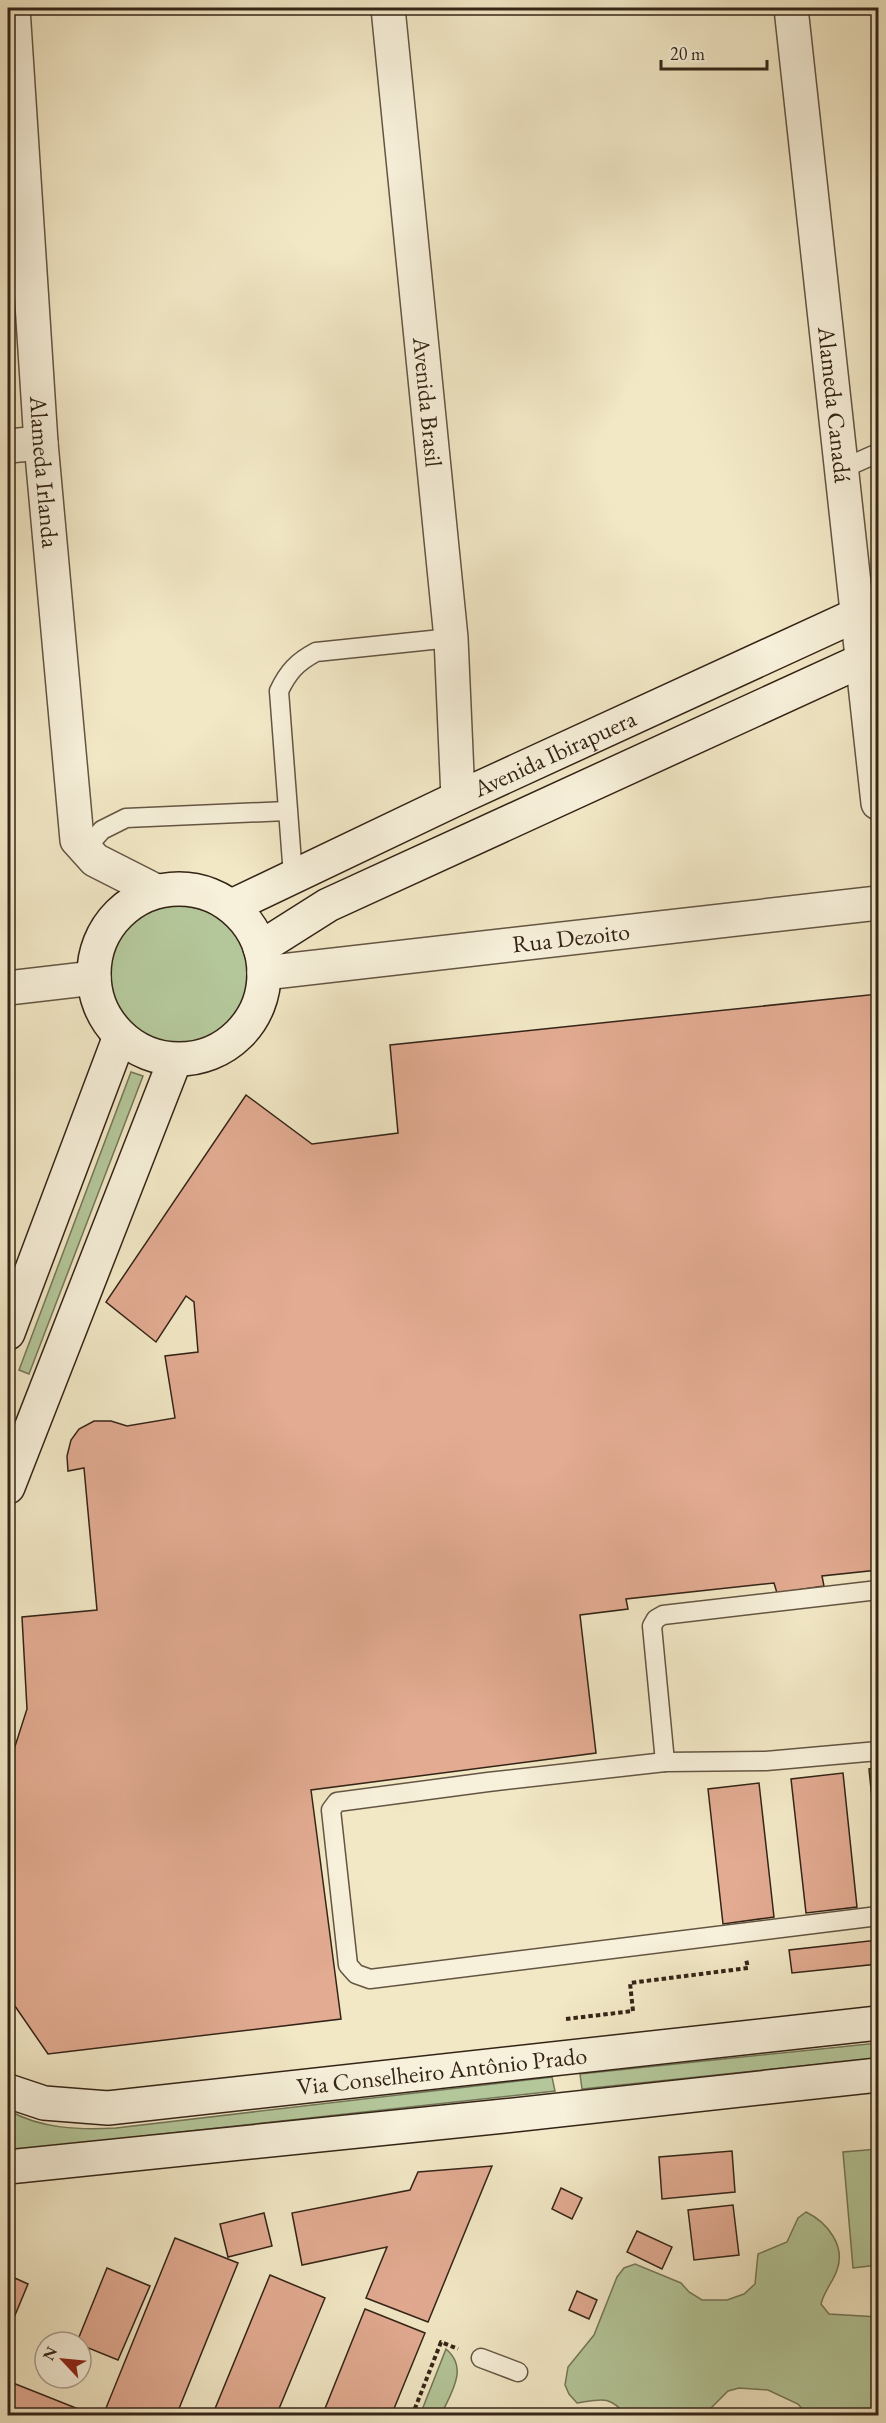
<svg xmlns="http://www.w3.org/2000/svg" width="886" height="2423" font-family="'EB Garamond',serif">
  <style>
    .green { fill: #b4c79a; stroke: #747658; stroke-width: 1.5 }
    .building { fill: #e2ab92; stroke: #342417; stroke-width: 1.5 }
    .lines { fill: none; stroke-linecap: round; stroke-linejoin: round }
    .service-casing { stroke: #645543; stroke-width: 21 }
    .minor-casing { stroke: #645543; stroke-width: 36 }
    .tertiary-casing { stroke: #645543; stroke-width: 36 }
    .secondary-casing { stroke: #342417; stroke-width: 36 }
    .path { stroke: #342417; stroke-width: 4; stroke-dasharray: 4.5 3; stroke-linecap: butt }
    .service { stroke: #f7f0da; stroke-width: 18 }
    .minor { stroke: #f7f0da; stroke-width: 33 }
    .tertiary { stroke: #f7f0da; stroke-width: 33 }
    .secondary { stroke: #f7f0da; stroke-width: 33 }
    .labels { text-anchor: middle; stroke-width: 6; stroke-linejoin: round; paint-order: stroke }
    .street-label { font-size: 24px; fill: #342417; stroke: #f7f0da }
  </style>
  <rect width="100%" height="100%" fill="#f2e8c6"/>
  <filter id="stains"><feTurbulence type="fractalNoise" baseFrequency=".00333" numOctaves="4"/><feColorMatrix values="0 0 0 0 .2 0 0 0 0 .09 0 0 0 0 .02 0 0 0 .5 -.17"/></filter>
  <radialGradient id="worn" r=".72"><stop offset=".6" stop-color="#630" stop-opacity="0"/><stop offset="1" stop-color="#630" stop-opacity=".3"/></radialGradient>
  <g class="green">
    <circle cx="179" cy="975" r="69"/>
    <polygon points="131,1072 143,1076 29,1374 19,1370"/>
    <polygon points="878,2043 878,2058 582,2089 580,2074"/>
    <path d="M 552,2077 L 555,2091 L 8,2151 L 8,2110 C 41,2129 79,2130 116,2128 Z"/>
    <polygon points="878,2149 878,2265 853,2268 843,2152"/>
    <path d="M 806,2212 C 827,2222 846,2246 837,2270 C 833,2282 824,2291 821,2304 L 829,2314 L 878,2317 L 878,2405 L 870,2415 L 808,2415 L 798,2404 L 768,2390 L 739,2388 L 728,2391 L 703,2416 L 626,2415 C 609,2395 602,2399 577,2403 L 569,2394 L 565,2385 L 568,2367 L 594,2335 L 617,2277 L 624,2268 L 635,2264 L 681,2283 L 689,2292 L 702,2300 L 727,2300 L 744,2294 L 755,2284 L 758,2254 L 787,2242 L 798,2218 Z"/>
    <path d="M 446,2349 C 469,2368 451,2393 441,2415 L 420,2415 Z"/>
  </g>
  <g class="building">
    <polygon points="878,994 878,1570 822,1576 824,1586 777,1593 774,1583 626,1599 628,1609 580,1615 596,1753 311,1790 341,2019 48,2054 8,1996 8,1768 27,1709 22,1617 97,1610 84,1468 68,1471 67,1456 71,1440 79,1429 94,1421 111,1421 127,1426 175,1418 165,1356 198,1352 194,1302 186,1296 156,1342 106,1302 246,1095 312,1144 398,1133 390,1045"/>
    <polygon points="878,1768 878,1859 869,1769"/>
    <polygon points="843,1773 857,1907 806,1913 791,1779"/>
    <polygon points="759,1783 774,1917 723,1924 708,1789"/>
    <polygon points="878,1940 878,1964 792,1973 789,1950"/>
    <polygon points="732,2151 735,2192 662,2199 659,2157"/>
    <polygon points="492,2166 428,2322 366,2298 387,2247 302,2265 292,2213 410,2190 418,2172"/>
    <polygon points="561,2188 582,2198 572,2219 552,2209"/>
    <polygon points="733,2205 739,2255 694,2260 688,2210"/>
    <polygon points="264,2213 272,2246 228,2257 220,2224"/>
    <polygon points="637,2231 672,2247 662,2269 627,2252"/>
    <polygon points="175,2238 238,2263 176,2416 123,2416 106,2408"/>
    <polygon points="107,2268 150,2286 118,2360 81,2345 81,2342 77,2342"/>
    <polygon points="8,2275 28,2284 8,2332"/>
    <polygon points="270,2275 325,2298 276,2416 212,2416"/>
    <polygon points="577,2291 597,2300 589,2319 569,2310"/>
    <polygon points="365,2309 425,2333 391,2416 322,2416"/>
    <polygon points="8,2381 96,2416 8,2416"/>
  </g>
  <g class="lines">
    <g class="service-casing">
      <g id="service">
        <polyline points="842,469 878,453"/>
        <polyline points="85,849 102,830 126,818 287,811"/>
        <path d="M 293,876 L 279,691 C 288,672 297,662 316,652 L 451,638"/>
        <polyline points="878,1751 766,1761 665,1762 488,1782 337,1802 331,1810 348,1965 356,1974 370,1979 878,1916"/>
        <polyline points="665,1762 652,1626 656,1619 663,1615 878,1590"/>
        <polyline points="481,2358 518,2372"/>
      </g>
    </g>
    <g class="minor-casing">
      <g id="minor">
        <path id="s1" d="M 13,8 L 41,443 L 77,840 L 95,860 L 156,891"/>
        <path id="s2" d="M 388,8 L 451,638 L 458,798"/>
        <path id="s3" d="M 791,8 L 878,803"/>
        <polyline points="8,446 41,443"/>
      </g>
    </g>
    <g class="tertiary-casing">
      <g id="tertiary">
        <path id="s4" d="M 264,973 L 878,903"/>
        <polyline points="8,988 94,978"/>
      </g>
    </g>
    <g class="secondary-casing">
      <g id="secondary">
        <circle cx="179" cy="974" r="85"/>
        <path id="s5" d="M 232,906 L 458,798 L 878,605"/>
        <polyline points="260,948 328,905 878,653"/>
        <polyline points="8,1333 120,1036"/>
        <polyline points="8,1487 175,1060"/>
        <path id="s6" d="M 8,2091 L 44,2103 L 108,2108 L 878,2023"/>
        <polyline points="8,2167 504,2116 878,2075"/>
      </g>
    </g>
    <g class="path">
      <polyline points="566,2019 633,2011 630,1983 748,1968 746,1959"/>
      <polyline points="412,2416 441,2342 458,2349"/>
    </g>
    <use href="#service" class="service"/>
    <use href="#minor" class="minor"/>
    <use href="#tertiary" class="tertiary"/>
    <use href="#secondary" class="secondary"/>
  </g>
  <g class="labels">
    <g class="street-label">
      <text dy="8" stroke="none"><textPath href="#s2" startOffset="396">Avenida Brasil</textPath></text>
      <text dy="8" stroke="none"><textPath href="#s3" startOffset="399">Alameda Canadá</textPath></text>
      <text dy="8" stroke="none"><textPath href="#s1" startOffset="465">Alameda Irlanda</textPath></text>
      <text dy="8" stroke="none"><textPath href="#s5" startOffset="357">Avenida Ibirapuera</textPath></text>
      <text dy="8" stroke="none"><textPath href="#s4" startOffset="309">Rua Dezoito</textPath></text>
      <text dy="8" stroke="none"><textPath href="#s6" startOffset="438">Via Conselheiro Antônio Prado</textPath></text>
    </g>
  </g>
  <rect width="886" height="2423" fill="none" stroke="#f2e8c6" stroke-width="30"/>
  <rect x="9" y="9" width="868" height="2405" fill="none" stroke="#342417" stroke-width="3"/>
  <rect x="15" y="15" width="856" height="2393" fill="none" stroke="#342417" stroke-width="1.5"/>
  <g transform="translate(63 2360) rotate(296)"><circle r="28" fill="#f7f0da" stroke="#a99e8c" stroke-width="1.5"/>
  <path d="M0-4.5L10 22L0 15L-10 22Z" fill="#8f2418"/>
  <text y="-9" font-size="16" font-weight="bold" text-anchor="middle" fill="#342417">N</text>
  </g>
  <path d="M661 60v9h106v-9" fill="none" stroke="#342417" stroke-width="3"/>
  <text x="670" y="60" font-size="18" fill="#342417" stroke="#f7f0da" stroke-width="4.5" paint-order="stroke">20 m</text>
  <rect width="100%" height="100%" filter="url(#stains)"/>
  <rect width="100%" height="100%" fill="url(#worn)"/>
</svg>
